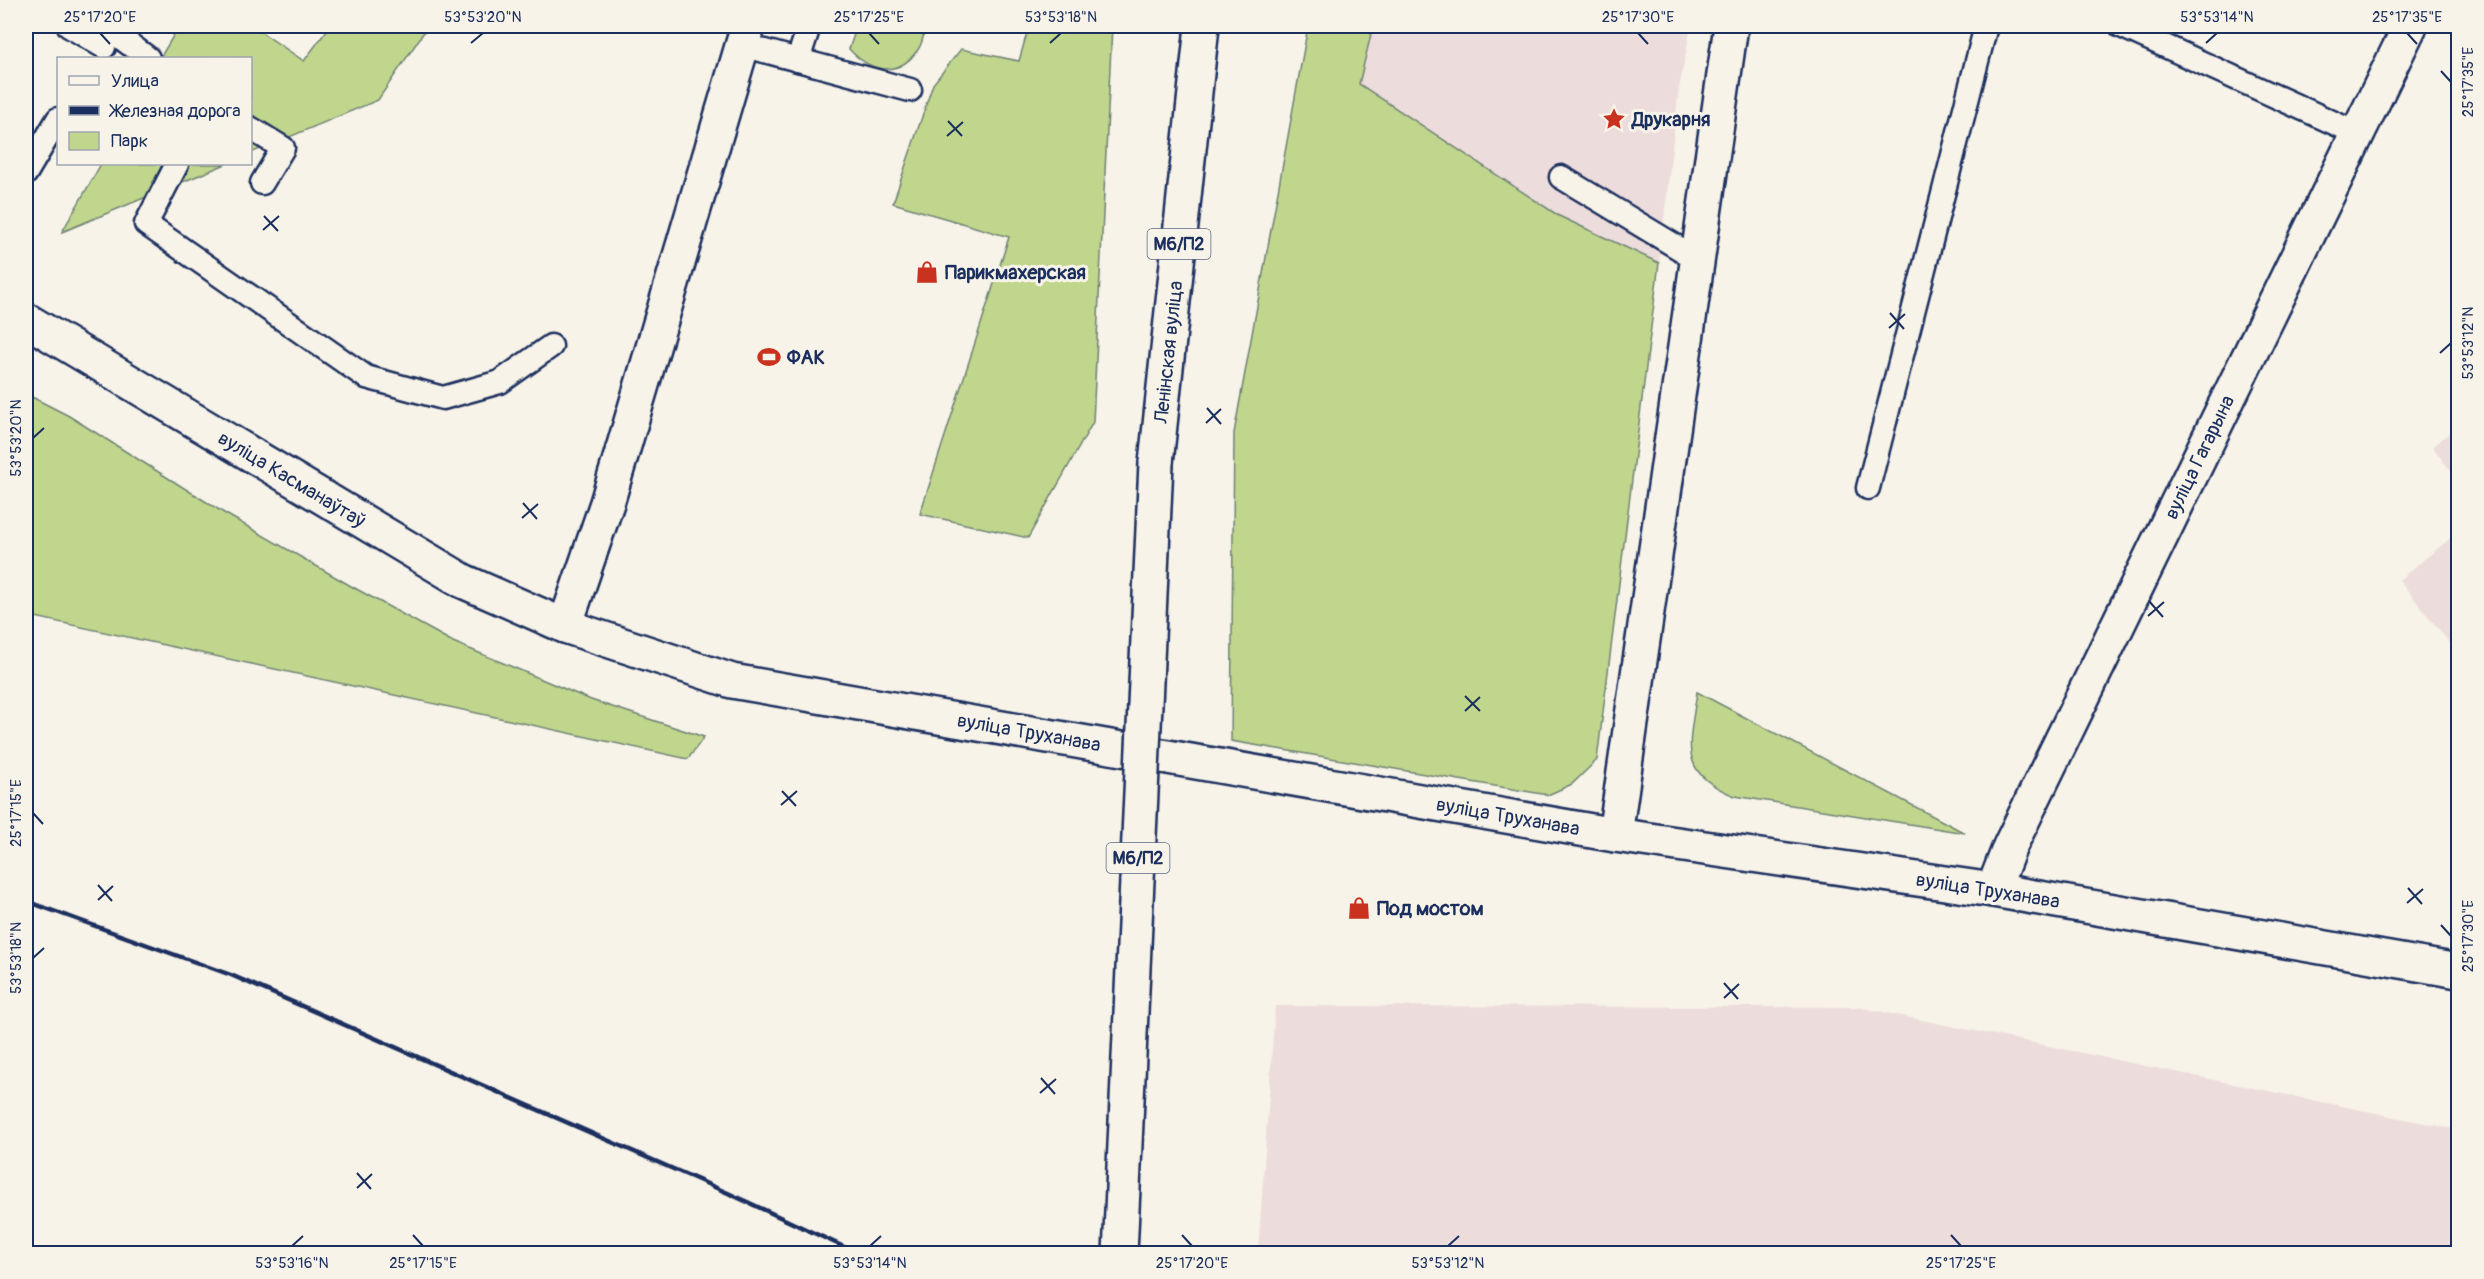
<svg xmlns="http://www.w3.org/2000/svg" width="2484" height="1279" font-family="Pangolin,sans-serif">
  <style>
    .built { fill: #eddcdc }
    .green { fill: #c0d68c; stroke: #6e8275; stroke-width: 1.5 }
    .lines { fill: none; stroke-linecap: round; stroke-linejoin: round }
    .service-casing { stroke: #1b2f5e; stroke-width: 27 }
    .minor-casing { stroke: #1b2f5e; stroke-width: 38 }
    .secondary-casing { stroke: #1b2f5e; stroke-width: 38 }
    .primary-casing { stroke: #1b2f5e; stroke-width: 38 }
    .service { stroke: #f7f3e8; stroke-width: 22 }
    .minor { stroke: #f7f3e8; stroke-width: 33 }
    .secondary { stroke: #f7f3e8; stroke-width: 33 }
    .primary { stroke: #f7f3e8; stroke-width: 33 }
    .rail { stroke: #1b2f5e; stroke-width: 4.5 }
    .primary-bridge-casing { stroke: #1b2f5e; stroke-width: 38; stroke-linecap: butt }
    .primary-bridge { stroke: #f7f3e8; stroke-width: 33 }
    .ticks { fill: none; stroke: #1b2f5e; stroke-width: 2 }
    .labels { text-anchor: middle; stroke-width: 6; stroke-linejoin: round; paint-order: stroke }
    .shield { fill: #f7f3e8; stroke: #5d6a87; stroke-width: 1.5 }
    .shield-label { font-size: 18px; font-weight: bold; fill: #1b2f5e }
    .poi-label { font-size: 20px; font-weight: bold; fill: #1b2f5e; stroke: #f7f3e8; text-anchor: start }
    .street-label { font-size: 20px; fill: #1b2f5e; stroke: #f7f3e8 }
    .neatline { fill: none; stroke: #1b2f5e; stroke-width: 2 }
    .ticks-label { font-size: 15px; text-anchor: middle; fill: #1b2f5e }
  </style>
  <rect width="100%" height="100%" fill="#f7f3e8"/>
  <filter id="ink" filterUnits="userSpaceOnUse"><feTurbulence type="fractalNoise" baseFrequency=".0167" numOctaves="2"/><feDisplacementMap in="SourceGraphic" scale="12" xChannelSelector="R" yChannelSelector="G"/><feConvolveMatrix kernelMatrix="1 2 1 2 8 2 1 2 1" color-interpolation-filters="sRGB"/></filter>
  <g filter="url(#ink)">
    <g class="built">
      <polygon points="1373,26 1691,26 1679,88 1659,263 1559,216 1359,84"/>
      <polygon points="2458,425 2458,481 2433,447"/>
      <polygon points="2458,532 2458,653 2399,580"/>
      <polygon points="1275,1006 1858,1007 2458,1130 2458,1253 1258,1253"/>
    </g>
    <g class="green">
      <polygon points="179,26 252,26 304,61 330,26 428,26 378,100 251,153 250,58 160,58"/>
      <path d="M 857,26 L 926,26 C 924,32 923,42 919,48 C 899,79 870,72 849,49 Z"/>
      <polygon points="1029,26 1112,26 1093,422 1028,538 920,514 1009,237 893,203 933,84 961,49 1019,61"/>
      <polygon points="1308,26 1373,26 1359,84 1559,216 1659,263 1597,760 1572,784 1548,795 1231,741 1234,433"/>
      <polygon points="101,164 226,164 62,232"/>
      <polygon points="26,394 69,416 224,513 351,586 453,642 591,700 704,737 688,759 26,615"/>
      <path d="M 1697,692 L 1965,833 L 1735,796 C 1676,773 1690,744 1697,692 Z"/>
    </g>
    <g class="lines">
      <g class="service-casing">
        <g id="service">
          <polyline points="69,26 104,47"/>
          <polyline points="2121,26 2356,133"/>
          <polyline points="113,32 148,58"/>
          <polyline points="742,45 910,90"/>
          <polyline points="798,60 809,26"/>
          <polyline points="250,128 283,148 262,183"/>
          <polyline points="177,164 146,224 366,377 443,398 500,382 551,346"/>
          <polyline points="26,173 58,119"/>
          <polyline points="1561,177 1697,259"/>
          <polyline points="1868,488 1986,26"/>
        </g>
      </g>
      <g class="minor-casing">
        <polyline id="minor" points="1993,890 2010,846 2410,26"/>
      </g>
      <g class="secondary-casing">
        <polyline id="secondary" points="26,320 463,581 565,626 732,681 1615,835 1993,890 2458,971"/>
      </g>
      <g class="primary-casing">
        <g id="primary">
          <polyline points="1156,463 1202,26"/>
          <polyline points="565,626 607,503 748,26"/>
          <polyline points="1615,835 1731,26"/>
        </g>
      </g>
      <use href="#service" class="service"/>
      <use href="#minor" class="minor"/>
      <use href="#secondary" class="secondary"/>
      <use href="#primary" class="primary"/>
      <polyline class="rail" points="26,901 231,975 728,1193 859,1254"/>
      <g class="primary-bridge-casing">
        <polyline id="primary-bridge" points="1120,1254 1156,463"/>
      </g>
      <use href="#primary-bridge" class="primary-bridge"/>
    </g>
  </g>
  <path class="ticks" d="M 100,33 L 110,44M 869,33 L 879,44M 1638,33 L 1648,44M 2407,33 L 2417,44M 471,43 L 483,33M 1050,43 L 1061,33M 2206,43 L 2217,33M 2441,71 L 2451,82M 948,121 L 962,136M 947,136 L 963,122M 264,216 L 278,231M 263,230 L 279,216M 1890,313 L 1904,329M 1889,328 L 1905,314M 2440,353 L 2451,343M 1207,408 L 1221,424M 1206,423 L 1221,409M 33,438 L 44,428M 523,503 L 537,519M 522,518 L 538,504M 2149,601 L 2163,617M 2148,616 L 2164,602M 1465,696 L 1480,711M 1465,711 L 1480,697M 782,791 L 796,806M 781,805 L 797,791M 33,813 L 43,824M 98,885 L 112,901M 2408,888 L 2422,904M 98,900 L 113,886M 2407,903 L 2423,889M 2441,925 L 2451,936M 33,958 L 44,948M 1724,983 L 1738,999M 1724,998 L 1739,984M 1041,1078 L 1055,1094M 1040,1093 L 1056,1079M 357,1173 L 371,1189M 357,1188 L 372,1174M 413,1235 L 423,1246M 1182,1235 L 1192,1246M 1951,1235 L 1961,1246M 292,1246 L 303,1236M 870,1246 L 881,1236M 1448,1246 L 1459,1236"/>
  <defs>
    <g id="sight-bare" transform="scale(1.8)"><path d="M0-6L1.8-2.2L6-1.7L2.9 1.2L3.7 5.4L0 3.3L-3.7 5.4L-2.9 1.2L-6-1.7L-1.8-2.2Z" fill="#c8321e" stroke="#f7f3e8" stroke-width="2.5" paint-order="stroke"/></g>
    <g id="shop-bare" transform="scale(1.8)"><path d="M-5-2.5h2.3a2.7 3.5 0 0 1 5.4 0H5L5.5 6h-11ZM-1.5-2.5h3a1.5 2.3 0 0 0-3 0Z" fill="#c8321e" stroke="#f7f3e8" stroke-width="2.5" paint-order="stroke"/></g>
    <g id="stadium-bare" transform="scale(1.8)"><path d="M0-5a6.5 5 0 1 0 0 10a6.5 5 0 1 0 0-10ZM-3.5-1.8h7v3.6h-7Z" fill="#c8321e" stroke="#f7f3e8" stroke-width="2.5" paint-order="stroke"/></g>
  </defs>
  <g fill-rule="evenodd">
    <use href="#sight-bare" x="1614" y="119"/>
    <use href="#shop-bare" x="927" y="272"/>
    <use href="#stadium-bare" x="769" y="357"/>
    <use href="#shop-bare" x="1359" y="908"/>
  </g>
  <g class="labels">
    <g class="shield">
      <rect x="1147.5" y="229" width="63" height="30" rx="4.5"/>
      <rect x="1106.5" y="843" width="63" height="30" rx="4.5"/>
    </g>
    <g class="shield-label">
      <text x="1179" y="250">М6/П2</text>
      <text x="1138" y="864">М6/П2</text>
    </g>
    <g class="poi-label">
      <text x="1632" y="126">Друкарня</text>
      <text x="945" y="279">Парикмахерская</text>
      <text x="787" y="364">ФАК</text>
      <text x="1377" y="915">Под мостом</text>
    </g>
    <g class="street-label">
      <text transform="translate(1168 352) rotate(-84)" y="7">Ленінская вуліца</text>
      <text transform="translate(2199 457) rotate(-64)" y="7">вуліца Гагарына</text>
      <text transform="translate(292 479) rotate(31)" y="7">вуліца Касманаўтаў</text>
      <text transform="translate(1029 732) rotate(10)" y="7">вуліца Труханава</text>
      <text transform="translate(1508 816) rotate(10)" y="7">вуліца Труханава</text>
      <text transform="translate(1988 890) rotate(9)" y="7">вуліца Труханава</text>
    </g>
  </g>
  <rect width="2484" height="1279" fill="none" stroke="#f7f3e8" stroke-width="66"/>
  <rect x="57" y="57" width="195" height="108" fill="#f7f3e8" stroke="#9fa5b1" stroke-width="1.5"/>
  <rect x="69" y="76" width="30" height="9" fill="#f7f3e8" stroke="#9fa5b1" stroke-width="1.5"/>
  <text x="111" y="87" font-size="18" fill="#1b2f5e">Улица</text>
  <rect x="69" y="106" width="30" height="9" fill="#1b2f5e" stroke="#9fa5b1" stroke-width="1.5"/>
  <text x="111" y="117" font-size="18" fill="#1b2f5e">Железная дорога</text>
  <rect x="69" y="132" width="30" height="18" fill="#c0d68c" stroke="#9fa5b1" stroke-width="1.5"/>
  <text x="111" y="147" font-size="18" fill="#1b2f5e">Парк</text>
  <rect x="33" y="33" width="2418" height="1213" class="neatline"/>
  <g class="ticks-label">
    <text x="100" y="22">25°17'20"E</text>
    <text x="483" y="22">53°53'20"N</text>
    <text x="869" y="22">25°17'25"E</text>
    <text x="1061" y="22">53°53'18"N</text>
    <text x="1638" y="22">25°17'30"E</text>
    <text x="2217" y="22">53°53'14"N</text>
    <text x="2407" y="22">25°17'35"E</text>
    <text transform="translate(2468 82) rotate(-90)" y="5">25°17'35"E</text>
    <text transform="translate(2468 343) rotate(-90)" y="5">53°53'12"N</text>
    <text transform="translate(16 438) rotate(-90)" y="5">53°53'20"N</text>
    <text transform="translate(16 813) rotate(-90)" y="5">25°17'15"E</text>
    <text transform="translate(2468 936) rotate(-90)" y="5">25°17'30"E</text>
    <text transform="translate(16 958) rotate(-90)" y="5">53°53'18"N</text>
    <text x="292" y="1268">53°53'16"N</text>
    <text x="423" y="1268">25°17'15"E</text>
    <text x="870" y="1268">53°53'14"N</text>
    <text x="1192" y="1268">25°17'20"E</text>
    <text x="1448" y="1268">53°53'12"N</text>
    <text x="1961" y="1268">25°17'25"E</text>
  </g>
</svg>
